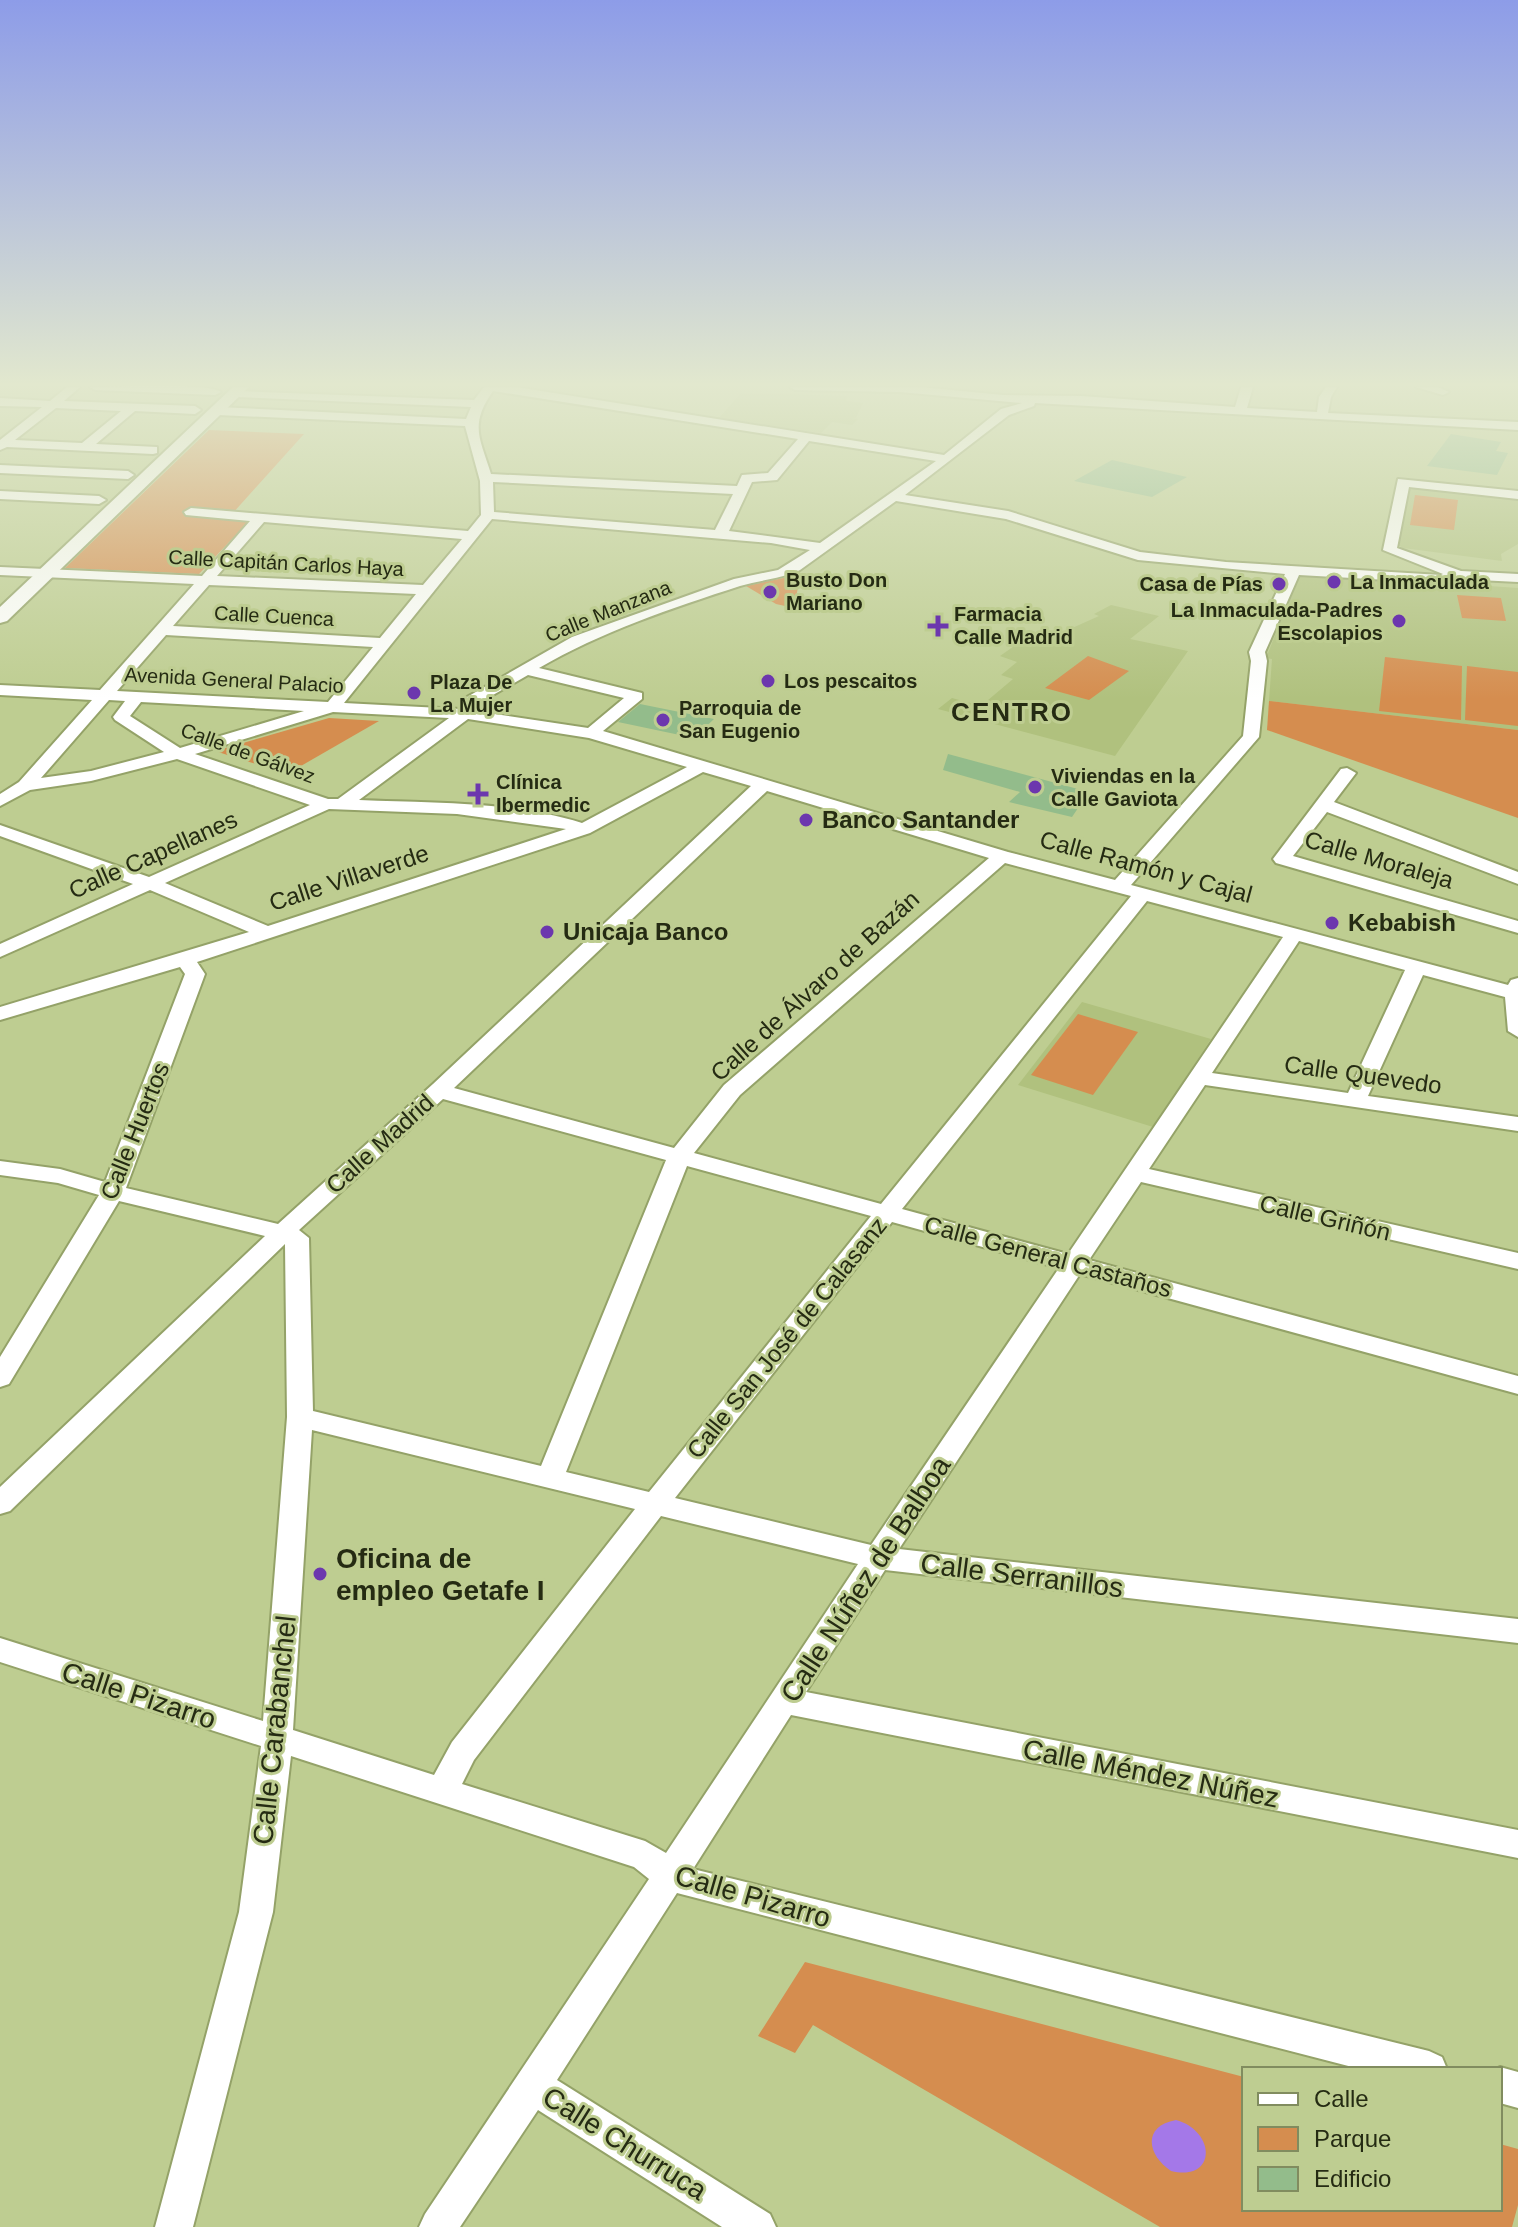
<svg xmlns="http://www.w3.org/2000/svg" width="1518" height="2227" font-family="Helvetica,sans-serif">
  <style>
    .built { fill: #b0c17e }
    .green { fill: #d58d4f }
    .water { fill: #a478e8 }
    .building { fill: #93bc8b }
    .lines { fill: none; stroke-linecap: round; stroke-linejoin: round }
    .minor-casing { stroke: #94a268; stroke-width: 4 }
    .tertiary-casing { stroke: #94a268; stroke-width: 4 }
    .minor { fill: #fff; fill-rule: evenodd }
    .tertiary { fill: #fff; fill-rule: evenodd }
    .poi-dot { fill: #6c37ae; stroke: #becd91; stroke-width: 3 }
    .labels { text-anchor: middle; stroke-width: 6; stroke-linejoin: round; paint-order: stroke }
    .far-street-label { font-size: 20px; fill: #252b13; stroke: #becd91 }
    .far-poi-label { font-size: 20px; font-weight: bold; fill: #252b13; stroke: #becd91; text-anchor: start }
    .poi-label { font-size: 24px; font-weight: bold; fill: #252b13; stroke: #becd91; text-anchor: start }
    .street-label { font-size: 24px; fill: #252b13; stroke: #becd91 }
    .far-district-label { font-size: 26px; font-weight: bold; letter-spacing: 2px; fill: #252b13; stroke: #becd91 }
    .near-poi-label { font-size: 28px; font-weight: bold; fill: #252b13; stroke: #becd91; text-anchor: start }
    .near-street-label { font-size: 28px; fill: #252b13; stroke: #becd91 }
  </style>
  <rect width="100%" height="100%" fill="#becd91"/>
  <g class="built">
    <polygon points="741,393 847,396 846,401 863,403 856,418 852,418 858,419 852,425 832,422 821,433 719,418"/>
    <polygon points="1410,486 1518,498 1518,544 1501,554 1502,561 1403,548 1398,545"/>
    <polygon points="1300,573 1518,588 1518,730 1269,701 1272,659 1266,658"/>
    <polygon points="1111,605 1159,616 1130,639 1188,651 1115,756 938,709 952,698 981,706 1013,679 1001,675 1017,662 1000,656 1017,644 1030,647 1099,616 1094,614"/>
    <polygon points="1082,1002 1211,1039 1153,1127 1018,1085"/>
  </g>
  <g class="green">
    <polygon points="209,430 304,434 232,514 249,521 199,574 65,568"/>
    <polygon points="1415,495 1458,500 1454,530 1410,525"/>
    <polygon points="793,576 798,587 794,608 776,604 746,586"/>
    <polygon points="1457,595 1501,598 1506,621 1462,618"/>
    <polygon points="1088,656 1129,671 1089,700 1045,688"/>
    <polygon points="1385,657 1462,666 1461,720 1379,711"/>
    <polygon points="1467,666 1518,672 1518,726 1465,720"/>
    <polygon points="1269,701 1518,730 1518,818 1267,730"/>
    <polygon points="329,718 379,721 287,774 215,751"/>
    <polygon points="1078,1014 1138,1032 1093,1095 1031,1075"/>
    <polygon points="805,1962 1244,2077 1244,2209 1500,2209 1500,2144 1518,2149 1518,2205 1512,2227 1160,2227 813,2025 795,2053 758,2036"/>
  </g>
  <path class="water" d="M 1176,2120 C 1216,2131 1217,2182 1171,2171 C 1147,2155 1142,2126 1176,2120 Z"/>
  <g class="building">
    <polygon points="1451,434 1501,442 1496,451 1508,453 1497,475 1427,466"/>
    <polygon points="1112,460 1187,477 1152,497 1074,481"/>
    <polygon points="640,704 714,719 694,738 618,722"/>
    <polygon points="948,754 1089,792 1072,817 1009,802 1020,792 943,770"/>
  </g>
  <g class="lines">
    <g class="minor-casing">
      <g id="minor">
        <path d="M 67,387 L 80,387 L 64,401 L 195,406 L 201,410 L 195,414 L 135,411 L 96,444 L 157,447 L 157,453 L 153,454 L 7,447 L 0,450 L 0,440 L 42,407 L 0,406 L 0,398 L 50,401 ZM 56,408 L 121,411 L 82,443 L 15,440 Z"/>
        <path d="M 90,387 C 114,387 206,382 221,392 L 215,395 L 95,390 Z"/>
        <path d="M 484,387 L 516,387 L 944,455 L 1001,409 L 1022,403 L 900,392 L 795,390 L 790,387 L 920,387 L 1003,395 L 1081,396 L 1235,407 L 1241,387 L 1253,387 L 1247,408 L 1317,412 L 1319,397 L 1326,387 L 1337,387 L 1331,397 L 1328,413 L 1518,422 L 1518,430 L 1035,403 L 1034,406 L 1009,415 L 905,495 L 1008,511 L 1140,552 L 1226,562 L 1441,575 L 1443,574 L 1383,550 L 1398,479 L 1518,491 L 1518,499 L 1409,487 L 1397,548 L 1461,571 L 1518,574 L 1518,582 L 1459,579 L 1441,583 L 1299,575 L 1265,652 L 1267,661 L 1259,737 L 1131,885 L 1508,985 L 1511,980 L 1518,978 L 1518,1037 L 1508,1031 L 1505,997 L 1423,975 L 1368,1096 L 1518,1117 L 1518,1131 L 1205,1085 L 1149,1169 L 1518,1253 L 1518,1269 L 1141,1182 L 1089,1260 L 1518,1376 L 1518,1394 L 1080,1274 L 899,1549 L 1518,1619 L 1518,1643 L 885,1570 L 806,1692 L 1518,1830 L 1518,1858 L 791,1715 L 693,1869 L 1429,2051 L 1442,2057 L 1447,2069 L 1360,2069 L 677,1893 L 557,2080 L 770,2214 L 776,2227 L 722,2227 L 538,2110 L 460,2227 L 419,2227 L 425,2214 L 649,1879 L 634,1867 L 291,1756 L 273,1912 L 193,2227 L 155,2227 L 239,1912 L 261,1746 L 0,1662 L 0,1638 L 263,1721 L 287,1417 L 285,1244 L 10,1511 L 0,1514 L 0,1487 L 265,1236 L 119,1201 L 9,1384 L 0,1387 L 0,1357 L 99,1195 L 58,1183 L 0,1175 L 0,1161 L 60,1169 L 105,1182 L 185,974 L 180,967 L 0,1020 L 0,1007 L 249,932 L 150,890 L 0,957 L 0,944 L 133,884 L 0,836 L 0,825 L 149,877 L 310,805 L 177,759 L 91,781 L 30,790 L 0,806 L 0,794 L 19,782 L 92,700 L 0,695 L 0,685 L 100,690 L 194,584 L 0,575 L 0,567 L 202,576 L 250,521 L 186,515 L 184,512 L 191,508 L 468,531 L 481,515 L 480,481 L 465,426 L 218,415 L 212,411 L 218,407 L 466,419 L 471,407 L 236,397 L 230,394 L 236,391 L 474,400 ZM 493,391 L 798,439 L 768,473 L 742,475 L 737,486 L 491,474 C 480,438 469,425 493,391 ZM 809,441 L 936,461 L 820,543 L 729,531 L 752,482 L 777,480 ZM 493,482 L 733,494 L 715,530 L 494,512 ZM 896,501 L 1006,519 L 1138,560 L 1285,574 L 1249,652 L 1251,661 L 1243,736 L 1115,880 L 1008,852 L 603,731 L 642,699 L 642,693 L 539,668 C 601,632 672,608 740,586 C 760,580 781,579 800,570 ZM 492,519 L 771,543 L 810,550 L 778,570 L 734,579 L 572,637 L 467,697 L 460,709 L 344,703 ZM 264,522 L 462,539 L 423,585 L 217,576 ZM 209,585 L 416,594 L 380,638 L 173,626 ZM 166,635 L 373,647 L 328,702 L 117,691 ZM 528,675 L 624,698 L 588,728 L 475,711 L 479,703 ZM 109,700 L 125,701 L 113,717 L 115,720 L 164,752 L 91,771 L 41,778 ZM 141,702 L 304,711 L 180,748 L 130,716 ZM 333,712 L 449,718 L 338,799 L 328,799 L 195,754 ZM 468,719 L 589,738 L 687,767 L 582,823 C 514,801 431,803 359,800 ZM 703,772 L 751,786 L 433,1084 L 278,1224 L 126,1188 L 205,974 L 197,962 L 590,833 ZM 767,791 L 989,858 L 724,1085 L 674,1148 L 454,1088 ZM 329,809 L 457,814 L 566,829 L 268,926 L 165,883 ZM 1005,863 L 1131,896 L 881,1204 L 694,1153 L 740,1095 ZM 1147,901 L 1283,937 L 1068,1254 L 902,1209 ZM 1299,941 L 1405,970 L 1348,1093 L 1212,1073 ZM 443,1099 L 666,1160 L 541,1466 L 313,1411 L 309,1238 L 299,1230 ZM 687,1166 L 871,1216 L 649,1492 L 566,1472 ZM 892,1222 L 1059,1268 L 871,1545 L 675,1498 ZM 312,1430 L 635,1509 L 452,1742 L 434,1775 L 293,1730 ZM 661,1516 L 858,1564 L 666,1853 L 645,1841 L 462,1784 L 474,1760 Z"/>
        <polygon points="1416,387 1438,387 1449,392 1443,395"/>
        <polygon points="0,465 128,471 134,475 128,479 0,473"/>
        <polygon points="0,491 99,496 106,500 99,504 0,499"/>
        <polygon points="1347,768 1356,773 1334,802 1518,872 1518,884 1327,812 1293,856 1518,921 1518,933 1276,863 1273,859 1341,769"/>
        <polygon points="1500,2067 1518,2072 1518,2108 1500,2103 1500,2069 1496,2069"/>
      </g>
    </g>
    <g class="tertiary-casing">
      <polygon id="tertiary" points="233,387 249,387 7,621 0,623 0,607"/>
    </g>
    <use href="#minor" class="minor"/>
    <use href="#tertiary" class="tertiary"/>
  </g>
  <linearGradient id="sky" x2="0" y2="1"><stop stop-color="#8d9ce8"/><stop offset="0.55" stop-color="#e2e8ce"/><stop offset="1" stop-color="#e2e8ce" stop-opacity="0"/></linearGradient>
  <rect width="1518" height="699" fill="url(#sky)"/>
  <g class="poi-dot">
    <circle cx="1334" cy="582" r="8"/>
    <circle cx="1279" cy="584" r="8"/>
    <circle cx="770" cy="592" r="8"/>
    <circle cx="1399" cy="621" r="8"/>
    <path d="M934 614h8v8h8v8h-8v8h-8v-8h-8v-8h8z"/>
    <circle cx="768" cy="681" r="8"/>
    <circle cx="414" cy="693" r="8"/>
    <circle cx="663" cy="720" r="8"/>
    <circle cx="1035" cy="787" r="8"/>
    <path d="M474 782h8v8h8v8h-8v8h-8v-8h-8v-8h8z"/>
    <circle cx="806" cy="820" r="8"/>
    <circle cx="1332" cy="923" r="8"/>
    <circle cx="547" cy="932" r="8"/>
    <circle cx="320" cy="1574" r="8"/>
  </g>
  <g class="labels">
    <g class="far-street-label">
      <text transform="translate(286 563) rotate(3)" y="7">Calle Capitán Carlos Haya</text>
      <text transform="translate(608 611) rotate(-22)" y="7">Calle Manzana</text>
      <text transform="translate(274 616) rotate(3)" y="7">Calle Cuenca</text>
      <text transform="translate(234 680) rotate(3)" y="7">Avenida General Palacio</text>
      <text transform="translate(248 753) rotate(20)" y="7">Calle de Gálvez</text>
    </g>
    <g class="far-poi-label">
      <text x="786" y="587">Busto Don<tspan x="786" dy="23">Mariano</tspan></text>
      <text x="1350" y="589">La Inmaculada</text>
      <text x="1263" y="591" text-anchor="end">Casa de Pías</text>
      <text x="1383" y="617" text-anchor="end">La Inmaculada-Padres<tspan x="1383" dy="23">Escolapios</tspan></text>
      <text x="954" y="621">Farmacia<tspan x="954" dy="23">Calle Madrid</tspan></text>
      <text x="784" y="688">Los pescaitos</text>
      <text x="430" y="689">Plaza De<tspan x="430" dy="23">La Mujer</tspan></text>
      <text x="679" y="715">Parroquia de<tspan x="679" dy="23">San Eugenio</tspan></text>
      <text x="1051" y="783">Viviendas en la<tspan x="1051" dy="23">Calle Gaviota</tspan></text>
      <text x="496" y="789">Clínica<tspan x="496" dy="23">Ibermedic</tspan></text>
    </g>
    <g class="poi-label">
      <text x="822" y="828">Banco Santander</text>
      <text x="1348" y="931">Kebabish</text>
      <text x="563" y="940">Unicaja Banco</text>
    </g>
    <g class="street-label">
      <text transform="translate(153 855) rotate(-24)" y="8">Calle Capellanes</text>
      <text transform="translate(1379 860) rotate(16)" y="8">Calle Moraleja</text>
      <text transform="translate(1146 867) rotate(15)" y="8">Calle Ramón y Cajal</text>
      <text transform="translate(349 878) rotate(-18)" y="8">Calle Villaverde</text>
      <text transform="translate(815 986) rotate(-42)" y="8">Calle de Álvaro de Bazán</text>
      <text transform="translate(1363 1075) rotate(8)" y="8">Calle Quevedo</text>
      <text transform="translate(135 1131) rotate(-68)" y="8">Calle Huertos</text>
      <text transform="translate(380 1144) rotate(-42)" y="8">Calle Madrid</text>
      <text transform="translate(1325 1218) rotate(13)" y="8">Calle Griñón</text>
      <text transform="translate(1048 1257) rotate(15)" y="8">Calle General Castaños</text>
      <text transform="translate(787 1338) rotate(-51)" y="8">Calle San José de Calasanz</text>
    </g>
    <g class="far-district-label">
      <text x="1012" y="721">CENTRO</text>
    </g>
    <g class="near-poi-label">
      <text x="336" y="1568">Oficina de<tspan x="336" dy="32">empleo Getafe I</tspan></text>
    </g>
    <g class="near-street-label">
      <text transform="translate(1022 1575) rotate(7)" y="10">Calle Serranillos</text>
      <text transform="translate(865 1579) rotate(-57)" y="10">Calle Núñez de Balboa</text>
      <text transform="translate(139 1695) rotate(18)" y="10">Calle Pizarro</text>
      <text transform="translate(274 1730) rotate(-84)" y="10">Calle Carabanchel</text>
      <text transform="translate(1151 1773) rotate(11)" y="10">Calle Méndez Núñez</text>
      <text transform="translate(753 1896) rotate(16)" y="10">Calle Pizarro</text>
      <text transform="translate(625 2143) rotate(32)" y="10">Calle Churruca</text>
    </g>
  </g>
  <rect x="1242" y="2067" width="260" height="144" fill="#becd91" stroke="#818c5f" stroke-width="2"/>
  <rect x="1258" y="2093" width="40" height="12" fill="#ffffff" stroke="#818c5f" stroke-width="2"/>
  <text x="1314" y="2107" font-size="24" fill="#252b13">Calle</text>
  <rect x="1258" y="2127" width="40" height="24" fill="#d58d4f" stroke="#818c5f" stroke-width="2"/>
  <text x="1314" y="2147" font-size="24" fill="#252b13">Parque</text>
  <rect x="1258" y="2167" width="40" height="24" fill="#93bc8b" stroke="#818c5f" stroke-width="2"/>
  <text x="1314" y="2187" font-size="24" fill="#252b13">Edificio</text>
</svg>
